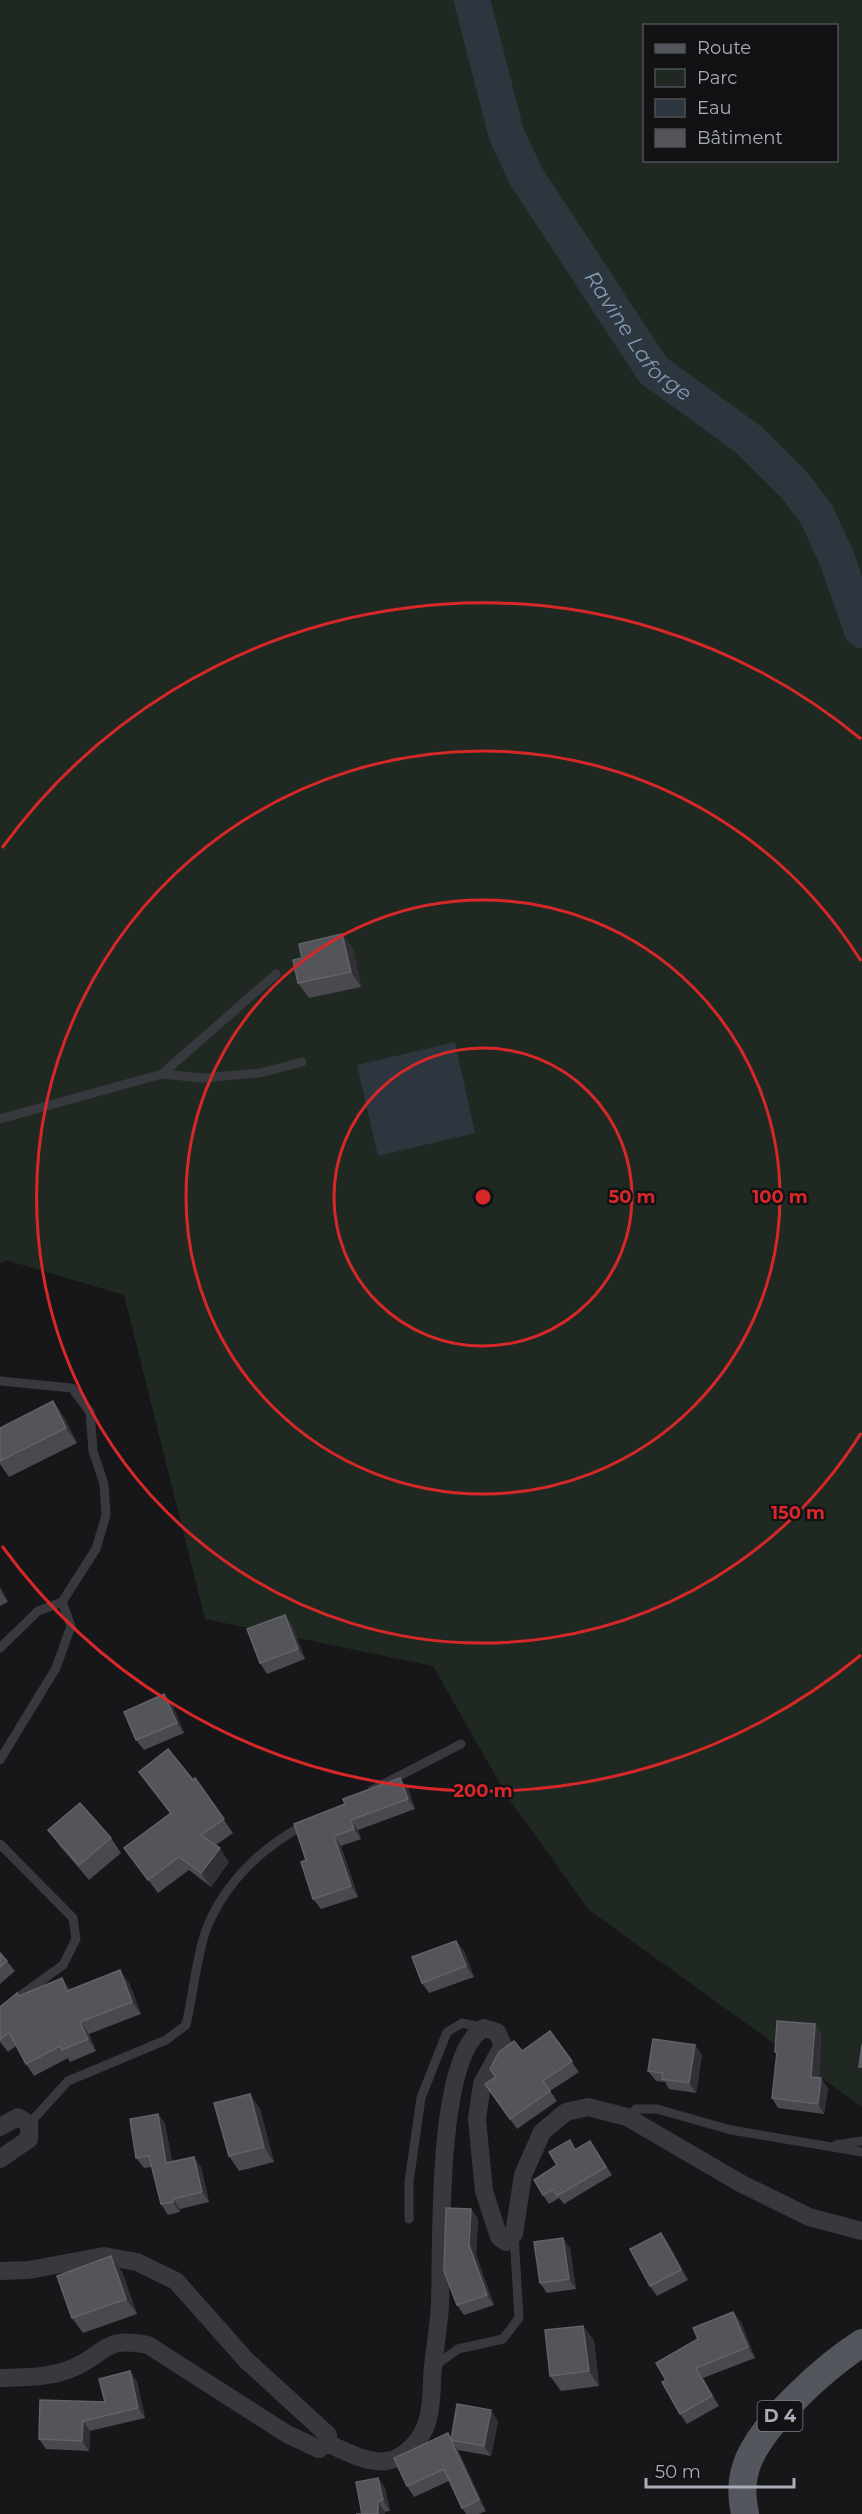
<svg xmlns="http://www.w3.org/2000/svg" width="862" height="2514" font-family="Montserrat,sans-serif">
  <style>
    .green { fill: #1f2821; fill-rule: evenodd }
    .water { fill: #2d353e }
    .lines { fill: none; stroke-linecap: round; stroke-linejoin: round }
    .river { stroke: #2d353e; stroke-width: 36 }
    .lane { stroke: #38393f; stroke-width: 9 }
    .street { stroke: #38393f; stroke-width: 18 }
    .primary { stroke: #54565e; stroke-width: 28 }
    .wall { fill: #49494f }
    .shaded-wall { fill: #313135 }
    .building { fill: #54545b; stroke: #61626a; stroke-width: 1.5 }
    .ring { fill: none; stroke: #d62828; stroke-width: 3 }
    .labels { text-anchor: middle; stroke-width: 4.5; stroke-linejoin: round; paint-order: stroke }
    .shield { fill: #121215; stroke: #7c7e88; stroke-width: 1.5 }
    .shield-label { font-size: 18px; font-weight: bold; fill: #a9adba }
    .water-label { font-size: 21px; font-style: italic; fill: #8099b5; stroke: #121215 }
    .centre { fill: #d62828; stroke: #121215; stroke-width: 3 }
    .ring-label { font-size: 18px; text-anchor: middle; font-weight: bold; fill: #d62828; stroke: #121215; stroke-width: 4.5; stroke-linejoin: round; paint-order: stroke }
  </style>
  <rect width="100%" height="100%" fill="#17171a"/>
  <path class="green" d="M 0,0 L 862,0 L 862,2107 L 589,1910 L 507,1796 L 433,1666 L 205,1619 L 124,1295 L 6,1260 L 0,1264 ZM 644,26 L 836,26 L 836,160 L 644,160 Z"/>
  <polygon class="water" points="455,1042 475,1133 378,1156 357,1065"/>
  <g class="lines">
    <path class="river" id="s1" d="M 472,0 L 506,133 L 526,176 L 653,370 L 748,439 L 796,487 L 817,515 L 837,559 L 862,630"/>
    <g class="lane">
      <polyline points="162,1074 276,974"/>
      <polyline points="0,1119 162,1074 202,1078 260,1073 302,1062"/>
      <polyline points="0,1381 72,1388 90,1412 93,1451 104,1484 106,1515 96,1549 62,1602"/>
      <polyline points="0,1648 38,1611 62,1602 71,1626 56,1668 0,1760"/>
      <polyline points="372,1790 461,1744"/>
      <polyline points="0,1844 73,1918 76,1939 63,1965 20,1996 0,2018"/>
      <polyline points="627,2117 636,2109 657,2109 731,2130 862,2152"/>
      <path d="M 29,2124 L 68,2081 L 166,2040 L 186,2025 C 193,1996 196,1958 206,1930 C 224,1883 263,1846 306,1824"/>
      <polyline points="836,2145 862,2141"/>
      <polyline points="409,2219 409,2182 421,2098 447,2032 462,2023 484,2028"/>
      <polyline points="433,2367 458,2349 503,2339 519,2318 514,2235"/>
    </g>
    <g class="street">
      <polyline points="0,2127 18,2117 29,2124 29,2139 0,2159"/>
      <path d="M 0,2271 L 29,2270 L 104,2256 L 137,2262 L 176,2281 L 246,2360 L 328,2435 L 327,2443 L 319,2449 L 287,2434 L 148,2345 C 104,2336 108,2352 75,2367 C 52,2378 24,2377 0,2378"/>
      <path d="M 327,2443 C 344,2451 368,2464 387,2461 C 402,2459 418,2443 424,2430 C 433,2410 431,2387 433,2367 C 435,2346 439,2325 440,2304 C 442,2249 435,2055 484,2028 L 497,2032 L 503,2045 L 482,2084 L 477,2119 L 484,2191 L 499,2237 L 506,2242 L 514,2234 L 523,2175 L 542,2132 L 566,2112 L 588,2107 L 627,2117 L 742,2184 L 809,2217 L 862,2231"/>
    </g>
    <path class="primary" d="M 745,2514 C 741,2496 741,2477 749,2459 C 767,2419 825,2367 862,2343"/>
  </g>
  <g class="wall">
    <polygon points="342,934 353,949 361,987 309,998 298,983 302,958"/>
    <polygon points="64,1417 77,1443 9,1477 0,1464 0,1428"/>
    <polygon points="0,1587 8,1602 0,1606"/>
    <polygon points="285,1615 292,1625 305,1659 267,1674 260,1663"/>
    <polygon points="164,1694 172,1704 184,1733 144,1750 136,1740"/>
    <polygon points="139,1772 193,1780 195,1778 233,1833 216,1845 229,1862 211,1887 189,1870 158,1893 124,1848 170,1813"/>
    <polygon points="408,1788 415,1809 358,1830 361,1839 341,1846 358,1897 321,1909 313,1899 306,1860 345,1804"/>
    <polygon points="48,1830 111,1838 121,1853 89,1880 59,1845"/>
    <polygon points="456,1941 464,1951 474,1977 429,1993 422,1983"/>
    <polygon points="0,1953 15,1971 0,1984"/>
    <polygon points="62,1978 70,1990 129,1983 141,2014 89,2034 96,2051 70,2062 68,2058 34,2076 26,2064 16,2046 8,2052 0,2042 0,2007 19,1996"/>
    <polygon points="550,2031 579,2072 550,2091 557,2101 517,2129 485,2084 496,2077 522,2051"/>
    <polygon points="821,2033 819,2078 828,2088 824,2114 778,2108 772,2098 777,2056 775,2052"/>
    <polygon points="695,2045 702,2055 696,2093 669,2089 665,2082 656,2081 648,2071"/>
    <polygon points="250,2094 260,2109 274,2162 239,2171 229,2156"/>
    <polygon points="158,2114 165,2124 172,2162 201,2167 209,2202 180,2209 180,2212 168,2215 161,2204 152,2167 144,2168 136,2158"/>
    <polygon points="590,2141 612,2175 564,2204 559,2198 549,2204 543,2195 557,2165 576,2149"/>
    <polygon points="471,2209 478,2219 476,2255 494,2305 464,2315 457,2305"/>
    <polygon points="668,2243 688,2280 657,2296 650,2286"/>
    <polygon points="570,2248 576,2289 547,2293 540,2283"/>
    <polygon points="122,2272 137,2314 83,2333 72,2318"/>
    <polygon points="741,2322 755,2358 703,2378 719,2406 687,2424 680,2414 666,2380"/>
    <polygon points="583,2326 594,2341 599,2386 561,2391 550,2376"/>
    <polygon points="130,2371 137,2382 145,2418 90,2431 89,2451 46,2449 39,2439 105,2402"/>
    <polygon points="498,2421 491,2456 458,2450 486,2511 479,2514 466,2514 462,2508 449,2481 414,2497 407,2486 448,2433 451,2438"/>
    <polygon points="378,2478 385,2488 390,2511 362,2514"/>
  </g>
  <g class="shaded-wall">
    <polygon points="342,934 353,949 361,987 351,972"/>
    <polygon points="53,1401 64,1417 77,1443 66,1428"/>
    <polygon points="0,1587 8,1602 1,1592"/>
    <polygon points="285,1615 292,1625 305,1659 298,1649"/>
    <polygon points="164,1694 172,1704 184,1733 177,1723"/>
    <polygon points="400,1778 408,1788 415,1809 408,1799"/>
    <polygon points="351,1820 358,1830 361,1839 354,1829"/>
    <polygon points="334,1836 341,1846 358,1897 351,1886"/>
    <polygon points="220,1848 229,1862 211,1887 201,1873"/>
    <polygon points="456,1941 464,1951 474,1977 466,1966"/>
    <polygon points="120,1970 129,1983 141,2014 132,2002"/>
    <polygon points="62,1978 71,1991 67,1991"/>
    <polygon points="80,2022 89,2034 96,2051 88,2039"/>
    <polygon points="815,2024 821,2033 818,2086 811,2077"/>
    <polygon points="695,2045 702,2055 696,2093 689,2083"/>
    <polygon points="821,2078 828,2088 824,2114 818,2104"/>
    <polygon points="250,2094 260,2109 274,2162 264,2147"/>
    <polygon points="158,2114 165,2124 174,2174 166,2163"/>
    <polygon points="194,2157 201,2167 209,2202 202,2192"/>
    <polygon points="173,2199 180,2209 180,2212 173,2202"/>
    <polygon points="471,2209 478,2219 476,2255 494,2305 487,2295 469,2245"/>
    <polygon points="661,2233 668,2243 688,2280 681,2270"/>
    <polygon points="563,2238 570,2248 576,2289 569,2279"/>
    <polygon points="111,2256 122,2272 137,2314 126,2299"/>
    <polygon points="733,2312 741,2322 755,2358 748,2347"/>
    <polygon points="583,2326 594,2341 599,2386 589,2371"/>
    <polygon points="696,2368 703,2378 719,2406 712,2396"/>
    <polygon points="130,2371 137,2382 145,2418 138,2408"/>
    <polygon points="491,2410 498,2421 491,2456 484,2446"/>
    <polygon points="83,2421 90,2431 89,2451 82,2441"/>
    <polygon points="451,2440 458,2450 486,2511 479,2500"/>
    <polygon points="378,2478 385,2488 390,2511 383,2500"/>
    <polygon points="378,2501 385,2512 385,2514 378,2514"/>
  </g>
  <g class="building">
    <polygon points="342,934 351,972 298,983 293,960 302,958 299,944"/>
    <polygon points="53,1401 66,1428 0,1461 0,1428"/>
    <polygon points="285,1615 298,1649 260,1663 247,1629"/>
    <polygon points="164,1694 177,1723 136,1740 124,1712"/>
    <polygon points="168,1749 193,1780 195,1778 224,1819 201,1835 220,1848 201,1873 179,1857 148,1880 124,1848 171,1813 139,1772"/>
    <polygon points="400,1778 408,1799 351,1820 354,1829 334,1836 351,1886 313,1899 301,1862 306,1860 294,1824 345,1804 343,1799"/>
    <polygon points="80,1803 111,1838 79,1865 48,1830"/>
    <polygon points="456,1941 466,1966 422,1983 412,1957"/>
    <polygon points="0,1953 7,1961 0,1967"/>
    <polygon points="120,1970 132,2002 80,2022 88,2039 62,2050 60,2046 26,2064 9,2032 0,2040 0,2007 17,1993 19,1996 62,1978 67,1991"/>
    <polygon points="777,2021 815,2024 811,2077 821,2078 818,2104 772,2098 777,2052 775,2052"/>
    <polygon points="550,2031 572,2061 543,2081 550,2091 510,2119 485,2084 496,2077 490,2069 499,2052 514,2041 522,2051"/>
    <polygon points="653,2039 695,2045 689,2083 662,2079 663,2073 648,2071"/>
    <polygon points="862,2044 862,2067 859,2067"/>
    <polygon points="250,2094 264,2147 229,2156 214,2103"/>
    <polygon points="158,2114 166,2163 194,2157 202,2192 173,2199 173,2202 161,2204 149,2156 136,2158 130,2119"/>
    <polygon points="570,2140 575,2150 590,2141 606,2167 557,2196 553,2189 543,2195 534,2180 557,2165 549,2152"/>
    <polygon points="446,2208 471,2209 469,2245 487,2295 457,2305 444,2271"/>
    <polygon points="661,2233 681,2270 650,2286 630,2249"/>
    <polygon points="563,2238 569,2279 540,2283 534,2242"/>
    <polygon points="111,2256 126,2299 72,2318 57,2276"/>
    <polygon points="733,2312 748,2347 696,2368 712,2396 680,2414 662,2382 666,2380 656,2363 698,2339 693,2328"/>
    <polygon points="583,2326 589,2371 550,2376 545,2330"/>
    <polygon points="130,2371 138,2408 83,2421 82,2441 39,2439 40,2400 105,2402 99,2379"/>
    <polygon points="457,2404 491,2410 484,2446 451,2440 479,2500 462,2508 444,2469 407,2486 394,2458 448,2433 451,2440"/>
    <polygon points="378,2478 383,2500 378,2501 378,2514 356,2514 362,2514 356,2482"/>
  </g>
  <g class="ring">
    <circle cx="483" cy="1197" r="149"/>
    <circle cx="483" cy="1197" r="297"/>
    <path d="M861 1433A446 446 0 1 1 861 961"/>
    <path d="M861 1655A594 594 0 0 1 2 1546M2 848A594 594 0 0 1 861 739"/>
  </g>
  <g class="labels">
    <rect class="shield" x="757.5" y="2401" width="45" height="30" rx="4.5"/>
    <g class="shield-label">
      <text x="780" y="2422">D 4</text>
    </g>
    <g class="water-label">
      <text dy="7" stroke="none"><textPath href="#s1" startOffset="381">Ravine Laforge</textPath></text>
    </g>
  </g>
  <circle cx="483" cy="1197" r="9" class="centre"/>
  <g class="ring-label">
    <text x="632" y="1203">50 m</text>
    <text x="780" y="1203">100 m</text>
    <text x="798" y="1519">150 m</text>
    <text x="483" y="1797">200 m</text>
  </g>
  <rect x="643" y="24" width="195" height="138" fill="#121215" stroke="#4e5057" stroke-width="1.5"/>
  <rect x="655" y="44" width="30" height="9" fill="#54565e" stroke="#4e5057" stroke-width="1.5"/>
  <text x="697" y="54" font-size="18" fill="#a9adba">Route</text>
  <rect x="655" y="69" width="30" height="18" fill="#1f2821" stroke="#4e5057" stroke-width="1.5"/>
  <text x="697" y="84" font-size="18" fill="#a9adba">Parc</text>
  <rect x="655" y="99" width="30" height="18" fill="#2d353e" stroke="#4e5057" stroke-width="1.5"/>
  <text x="697" y="114" font-size="18" fill="#a9adba">Eau</text>
  <rect x="655" y="129" width="30" height="18" fill="#54545b" stroke="#4e5057" stroke-width="1.5"/>
  <text x="697" y="144" font-size="18" fill="#a9adba">Bâtiment</text>
  <path d="M646 2478v9h148v-9" fill="none" stroke="#a9adba" stroke-width="3"/>
  <text x="655" y="2478" font-size="18" fill="#a9adba" stroke="#121215" stroke-width="4.5" paint-order="stroke">50 m</text>
</svg>
